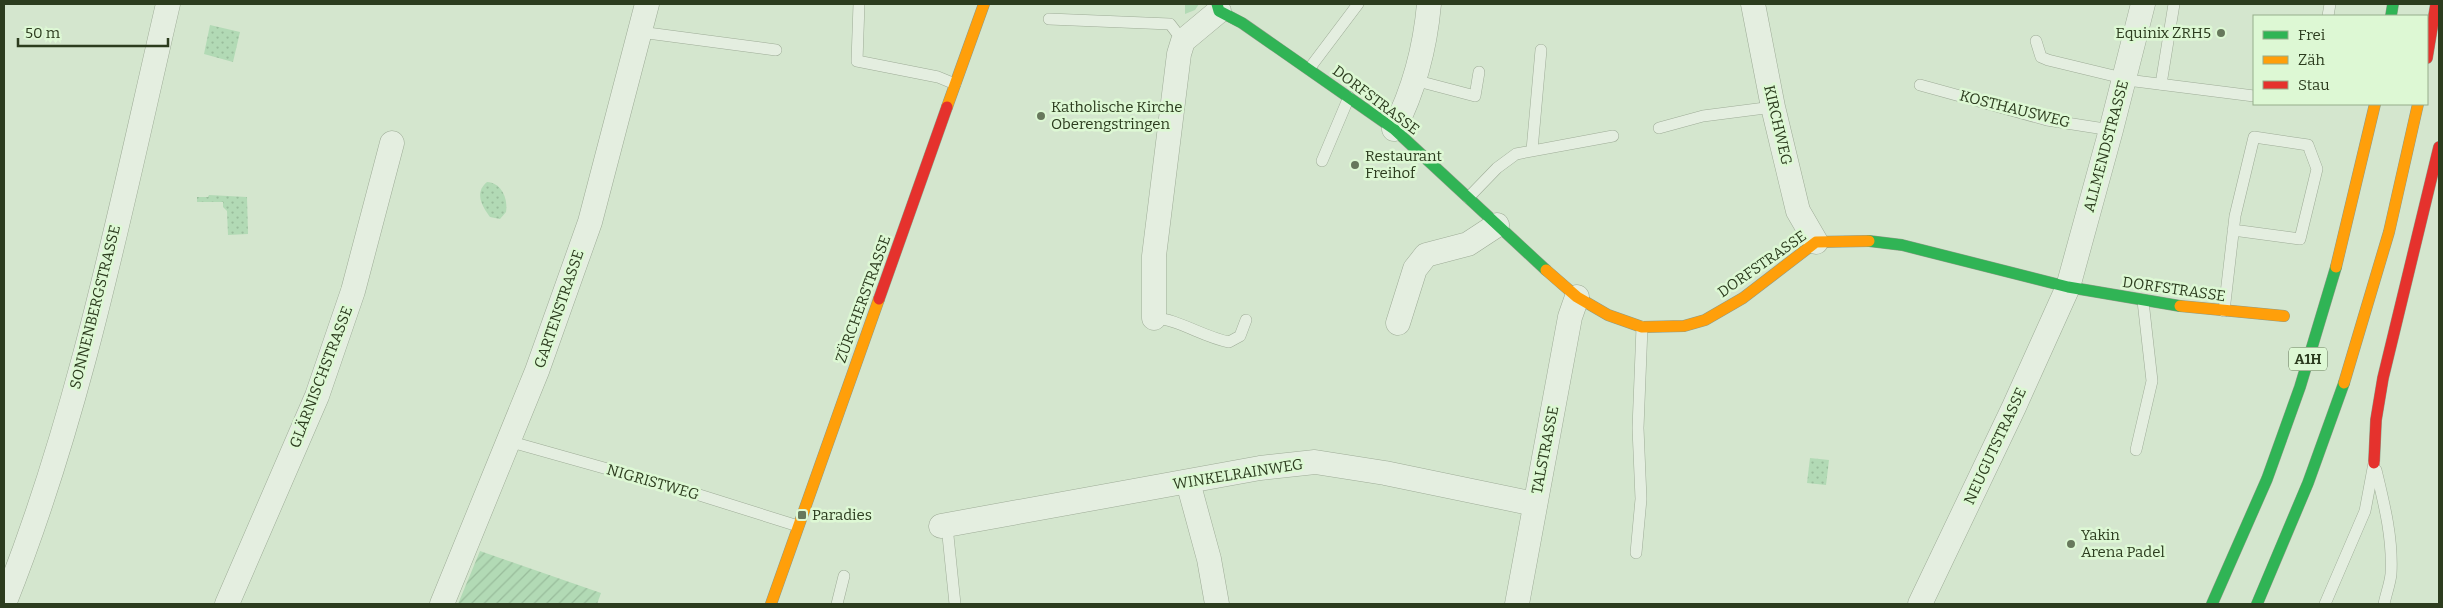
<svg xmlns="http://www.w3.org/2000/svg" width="2443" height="608" font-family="Bitter,serif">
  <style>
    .grass { fill: url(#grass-tufts) }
    .park { fill: url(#park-dots) }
    .garden { fill: url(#garden-furrows) }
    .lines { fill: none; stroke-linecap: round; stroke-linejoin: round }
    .lane-casing { stroke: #9eac97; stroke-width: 12 }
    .street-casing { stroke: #9eac97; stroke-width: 25 }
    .fast-casing { stroke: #8e9b87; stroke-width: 12 }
    .slow-casing { stroke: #8e9b87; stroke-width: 12 }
    .jam-casing { stroke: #8e9b87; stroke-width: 12 }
    .lane { stroke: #e4eee0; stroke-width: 11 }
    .street { stroke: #e4eee0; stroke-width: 24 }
    .fast { stroke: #30b455; stroke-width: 11 }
    .slow { stroke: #ff9f0a; stroke-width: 11 }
    .jam { stroke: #e5322d; stroke-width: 11 }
    .poi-dot { fill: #67785c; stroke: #ddf8d4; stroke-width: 2 }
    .labels { text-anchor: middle; stroke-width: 5; stroke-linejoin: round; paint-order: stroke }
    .shield { fill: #ddf8d4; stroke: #617455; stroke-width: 1 }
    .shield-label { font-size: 14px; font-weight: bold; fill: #2c3c1e }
    .poi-label { font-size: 15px; fill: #2c3c1e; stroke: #ddf8d4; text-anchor: start }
    .street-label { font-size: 15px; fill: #2c3c1e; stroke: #ddf8d4 }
  </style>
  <defs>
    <pattern id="grass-tufts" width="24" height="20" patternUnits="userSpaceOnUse" patternTransform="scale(1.25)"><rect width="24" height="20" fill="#b2dab5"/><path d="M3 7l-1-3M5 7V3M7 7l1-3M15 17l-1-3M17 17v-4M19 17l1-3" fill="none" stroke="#99bc9b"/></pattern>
    <pattern id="park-dots" width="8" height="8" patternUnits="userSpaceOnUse" patternTransform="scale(1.25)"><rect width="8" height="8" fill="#b2dab5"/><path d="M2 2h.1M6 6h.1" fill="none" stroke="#99bc9b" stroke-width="1.8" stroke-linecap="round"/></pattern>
    <pattern id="garden-furrows" width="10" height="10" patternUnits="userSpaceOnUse" patternTransform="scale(1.25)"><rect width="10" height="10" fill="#b2dab5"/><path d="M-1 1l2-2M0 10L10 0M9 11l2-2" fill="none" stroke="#99bc9b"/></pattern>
  </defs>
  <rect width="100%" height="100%" fill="#d4e6ce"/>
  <polygon class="grass" points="1185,4 1199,4 1195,10 1185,14"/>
  <g class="park">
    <polygon points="210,25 240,32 233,62 204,54"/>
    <path d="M 487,182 C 502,183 508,199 506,212 L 500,219 L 490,217 C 482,206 474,193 487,182 Z"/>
    <polygon points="209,195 247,197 248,234 228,235 227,211 223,207 223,202 197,202 197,197 208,197"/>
    <polygon points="1810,458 1829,460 1826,485 1807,483"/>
  </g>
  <polygon class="garden" points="480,551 601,593 597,604 458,604"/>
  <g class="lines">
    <g class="lane-casing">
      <g id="lane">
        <polyline points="859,4 857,61 938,77 955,84"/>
        <polyline points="2328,16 2330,4"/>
        <polyline points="1049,19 1170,24 1183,41"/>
        <polyline points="640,32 776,50"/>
        <polyline points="2036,41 2041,57 2048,60 2135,81 2254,96"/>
        <polyline points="1309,69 1358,4"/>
        <polyline points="1414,80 1475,96 1479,72"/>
        <polyline points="2161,84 2174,4"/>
        <polyline points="1920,85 2047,120 2111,130"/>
        <polyline points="1659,128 1703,116 1773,107"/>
        <polyline points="1532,150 1541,50"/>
        <polyline points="1322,161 1349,97"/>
        <polyline points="1468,198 1497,168 1516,154 1613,136"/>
        <polyline points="2224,311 2235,216 2254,137 2308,145 2317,169 2300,239 2233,230"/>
        <path d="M 1154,318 C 1178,319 1203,337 1229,342 L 1240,336 L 1246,320"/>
        <polyline points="508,441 693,493 798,526"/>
        <polyline points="2136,450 2152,381 2143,301"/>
        <path d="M 2376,470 C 2384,503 2393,538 2391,574 C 2390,584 2386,594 2384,604"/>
        <polyline points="947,526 955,604"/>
        <polyline points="1636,553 1641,499 1638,428 1642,327"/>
        <polyline points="837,604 844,576"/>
        <polyline points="2325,604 2365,511 2374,463"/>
      </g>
    </g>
    <g class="street-casing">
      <g id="street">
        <polyline points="1753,4 1773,107 1798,211 1816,242"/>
        <path d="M 1394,129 C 1415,88 1425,49 1429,4"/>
        <polyline points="1154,318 1154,256 1179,54 1183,41 1219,11"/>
        <polyline points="1398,323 1415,269 1426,255 1468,244 1497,225"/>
        <polyline points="1188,482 1209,559 1217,604"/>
        <polyline points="941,526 1260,468 1315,462 1385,473 1535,504"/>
        <path d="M 4,604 C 81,412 121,205 168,4"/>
        <polyline points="227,604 317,396 353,291 392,143"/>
        <polyline points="442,604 537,371 590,222 647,4"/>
        <polyline points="1517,604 1570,317 1577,297"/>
        <polyline points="1920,604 2014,407 2068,287 2111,130 2143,4"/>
      </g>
    </g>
    <g class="fast-casing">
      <g id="fast">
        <polyline points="1217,4 1219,11 1242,23 1394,129 1546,270"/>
        <polyline points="2391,16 2393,4"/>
        <polyline points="1869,241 1902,245 2068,287 2180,306"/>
        <polyline points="2212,604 2267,479 2300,387 2336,267"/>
        <polyline points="2257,604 2308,483 2344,383"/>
      </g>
    </g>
    <g class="slow-casing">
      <g id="slow">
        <polyline points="947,107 984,4"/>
        <polyline points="2336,267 2375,104"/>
        <polyline points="1546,270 1577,297 1608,315 1642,327 1684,326 1705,320 1743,298 1816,242 1869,241"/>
        <polyline points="2180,306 2284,316"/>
        <polyline points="2344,383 2389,232 2418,104"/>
        <polyline points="771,604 879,299"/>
      </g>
    </g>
    <g class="jam-casing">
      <g id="jam">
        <polyline points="2427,58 2436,4"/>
        <polyline points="879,299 947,107"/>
        <polyline points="2374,463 2376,420 2383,378 2439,147"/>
      </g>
    </g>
    <use href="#lane" class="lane"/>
    <use href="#street" class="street"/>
    <use href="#fast" class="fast"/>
    <use href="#slow" class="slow"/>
    <use href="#jam" class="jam"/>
  </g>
  <g class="poi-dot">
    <circle cx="2221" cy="33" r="5"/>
    <circle cx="1041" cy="116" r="5"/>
    <circle cx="1355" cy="165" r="5"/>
    <rect x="797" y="510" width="10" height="10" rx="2.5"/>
    <circle cx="2071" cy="544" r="5"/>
  </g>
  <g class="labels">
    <rect class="shield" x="2289" y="347.5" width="38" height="23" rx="4"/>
    <g class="shield-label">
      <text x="2308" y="364">A1H</text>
    </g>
    <g class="poi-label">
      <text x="2211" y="38" text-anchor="end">Equinix ZRH5</text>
      <text x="1051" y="112">Katholische Kirche<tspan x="1051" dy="17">Oberengstringen</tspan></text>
      <text x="1365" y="161">Restaurant<tspan x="1365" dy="17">Freihof</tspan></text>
      <text x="812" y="520">Paradies</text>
      <text x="2081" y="540">Yakin<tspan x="2081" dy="17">Arena Padel</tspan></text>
    </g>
    <g class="street-label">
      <text transform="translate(1376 100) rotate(37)" y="5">DORFSTRASSE</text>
      <text transform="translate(2015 109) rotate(14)" y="5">KOSTHAUSWEG</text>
      <text transform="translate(1778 125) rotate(77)" y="5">KIRCHWEG</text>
      <text transform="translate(2106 146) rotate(-75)" y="5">ALLMENDSTRASSE</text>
      <text transform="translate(1762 264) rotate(-35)" y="5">DORFSTRASSE</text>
      <text transform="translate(2174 289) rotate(8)" y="5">DORFSTRASSE</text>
      <text transform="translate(863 299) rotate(-70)" y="5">ZÜRCHERSTRASSE</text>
      <text transform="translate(95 307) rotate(-76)" y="5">SONNENBERGSTRASSE</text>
      <text transform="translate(559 309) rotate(-71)" y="5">GARTENSTRASSE</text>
      <text transform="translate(321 377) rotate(-69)" y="5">GLÄRNISCHSTRASSE</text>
      <text transform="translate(1995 446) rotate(-65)" y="5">NEUGUTSTRASSE</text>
      <text transform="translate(1545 450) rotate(-79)" y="5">TALSTRASSE</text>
      <text transform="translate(1238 474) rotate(-9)" y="5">WINKELRAINWEG</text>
      <text transform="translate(653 482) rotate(16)" y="5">NIGRISTWEG</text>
    </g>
  </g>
  <rect width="2443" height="608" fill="none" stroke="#2c3c1e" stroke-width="10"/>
  <rect x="2253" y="15" width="175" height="90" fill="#ddf8d4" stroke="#96ad8b"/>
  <rect x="2263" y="31" width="25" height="8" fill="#30b455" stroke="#96ad8b"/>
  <text x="2298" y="40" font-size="15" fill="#2c3c1e">Frei</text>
  <rect x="2263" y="56" width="25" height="8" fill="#ff9f0a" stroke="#96ad8b"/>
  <text x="2298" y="65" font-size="15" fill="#2c3c1e">Zäh</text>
  <rect x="2263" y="81" width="25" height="8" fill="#e5322d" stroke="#96ad8b"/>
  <text x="2298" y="90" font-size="15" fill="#2c3c1e">Stau</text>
  <path d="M18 38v8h150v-8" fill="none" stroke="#2c3c1e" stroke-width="2.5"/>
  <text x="25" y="38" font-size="15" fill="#2c3c1e" stroke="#ddf8d4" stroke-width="4" paint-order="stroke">50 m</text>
</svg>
